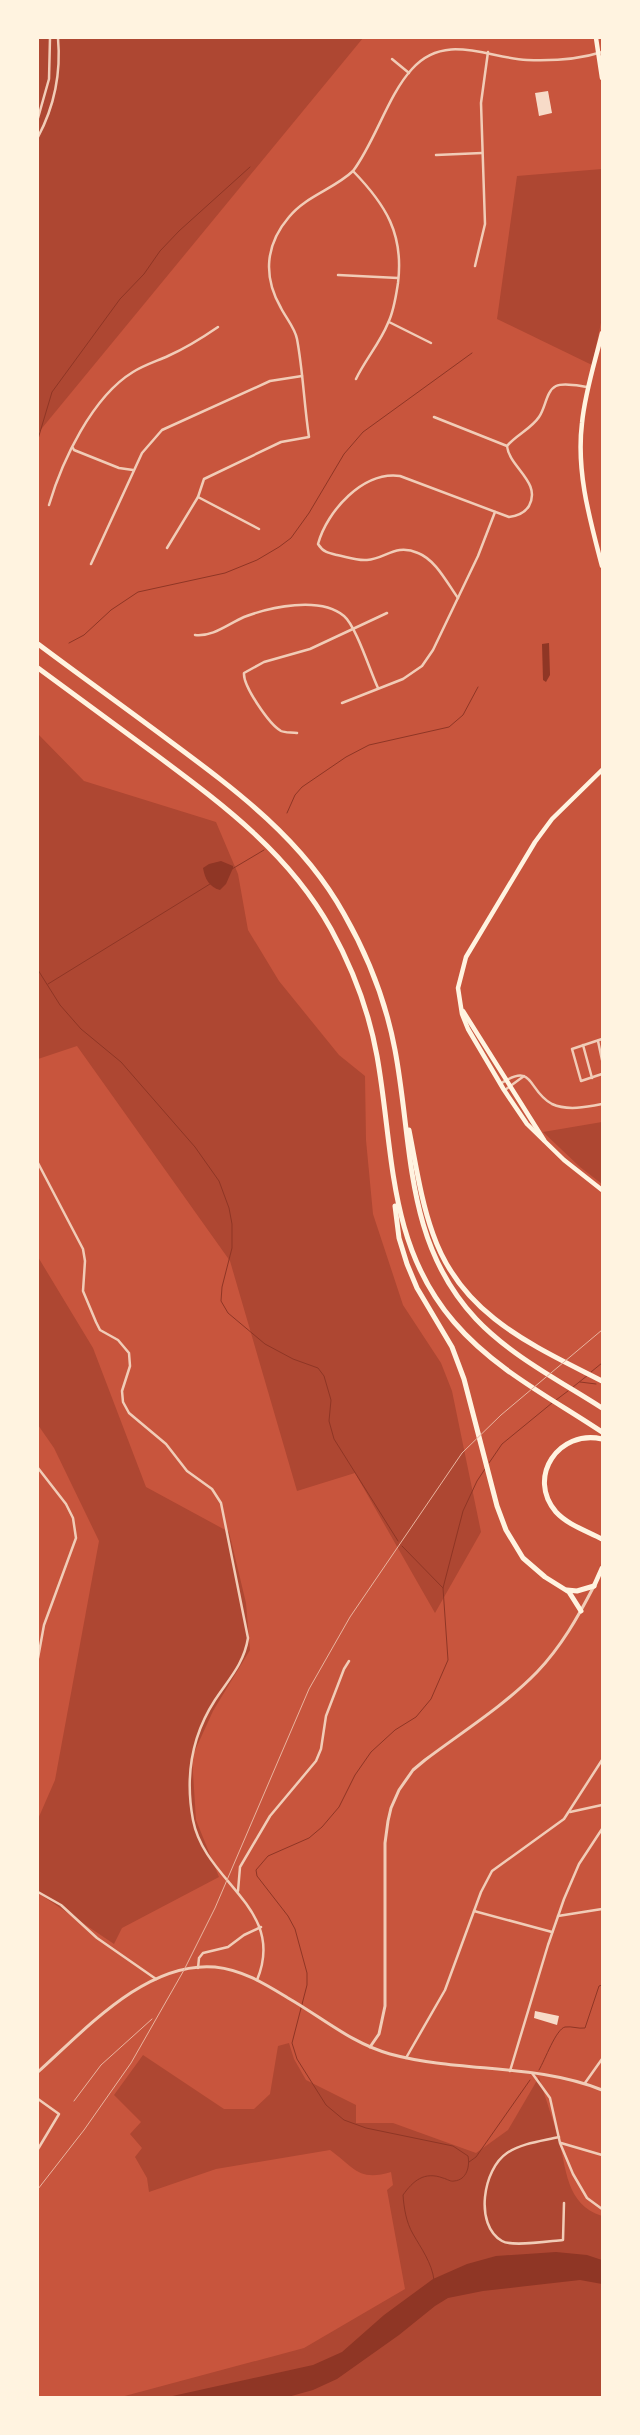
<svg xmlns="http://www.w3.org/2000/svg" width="640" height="2435" font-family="'PT Sans',sans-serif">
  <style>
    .green { fill: #ae4732 }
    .water { fill: #8f3625 }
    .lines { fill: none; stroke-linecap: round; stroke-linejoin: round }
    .stream { stroke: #8f3625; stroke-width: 1 }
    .building { fill: #f7dbc8 }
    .minor { stroke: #f1ccb7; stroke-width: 2.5 }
    .tertiary { stroke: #f1ccb7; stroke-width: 3 }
    .primary { stroke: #fff3e0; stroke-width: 4.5 }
    .motorway { stroke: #fff3e0; stroke-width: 5 }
    .rail { stroke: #e9b49f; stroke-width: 1 }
  </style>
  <rect width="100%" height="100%" fill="#c8553d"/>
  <g class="green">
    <polygon points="38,38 363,38 38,433"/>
    <polygon points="602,169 602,318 592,365 497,319 517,176"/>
    <polygon points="38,734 84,781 216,822 238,874 248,930 279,981 339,1055 365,1076 366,1140 373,1214 403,1305 441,1363 452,1391 481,1532 435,1613 355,1473 297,1491 230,1261 77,1046 38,1059"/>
    <polygon points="602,1122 602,1184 580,1167 543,1132"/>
    <polygon points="38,1257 93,1348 146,1487 229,1532 246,1603 250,1650 213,1711 192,1757 196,1820 219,1877 122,1928 114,1944 38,1893 38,1819 55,1780 99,1541 54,1448 38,1425"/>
    <path d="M 289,2043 L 294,2059 L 306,2080 L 356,2105 L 356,2123 L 393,2123 L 476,2153 L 508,2130 L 539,2077 C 545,2097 552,2117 558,2137 C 567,2168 565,2204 602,2216 L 602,2397 L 121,2397 L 304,2348 L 405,2289 L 387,2190 L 393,2185 L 391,2172 C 358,2182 354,2167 330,2150 L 216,2169 L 149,2192 L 147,2178 L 135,2157 L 142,2148 L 130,2134 L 141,2122 L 114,2095 L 143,2055 L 224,2109 L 254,2109 L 270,2094 L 278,2046 Z"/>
  </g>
  <g class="water">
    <polygon points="549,643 550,675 546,682 543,680 542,644"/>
    <path d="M 221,861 L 233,866 L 233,868 L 226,884 L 220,890 C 209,887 205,879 203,868 L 209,864 Z"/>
    <polygon points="556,2252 587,2255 602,2260 602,2284 580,2280 483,2291 448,2298 435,2306 399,2335 337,2379 313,2390 288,2397 168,2397 313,2365 342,2352 384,2315 433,2279 467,2264 496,2256"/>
  </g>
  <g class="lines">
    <g class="stream">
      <polyline points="38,439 52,392 120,299 144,274 160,251 179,231 250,167"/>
      <polyline points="69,643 84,635 111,610 138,592 225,573 257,560 279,547 291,538 309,513 344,454 363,432 472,353"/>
      <polyline points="287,813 295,795 302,787 346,757 369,745 449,727 463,715 478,687"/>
      <polyline points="232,869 264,850"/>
      <polyline points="38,970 60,1005 81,1029 121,1062 195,1147 219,1181 229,1208 232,1224 232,1248 222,1287 221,1301 228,1313 265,1344 293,1359 318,1368 324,1376 331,1400 329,1421 334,1439 398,1541"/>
      <polyline points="48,984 210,884"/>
      <polyline points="591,1372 602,1363"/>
      <polyline points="580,1382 596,1384"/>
      <polyline points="573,1387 588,1375"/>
      <polyline points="556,1400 568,1391"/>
      <polyline points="489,1463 502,1444 552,1403"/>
      <polyline points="402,1546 443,1588"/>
      <path d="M 539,2070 C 545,2060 556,2029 565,2027 C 572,2026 578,2029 585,2028 L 599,1986 L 602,1985"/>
      <polyline points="469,2162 476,2157 530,2080"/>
      <path d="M 434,2280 C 432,2263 421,2248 413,2234 C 406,2222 404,2208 403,2195 C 413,2181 424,2171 443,2178 C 447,2179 451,2182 454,2181 C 467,2180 470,2166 468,2156 L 453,2146 L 366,2128 L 344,2120 L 326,2105 L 297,2059 L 292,2043 L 307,1985 L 307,1973 L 295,1929 L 288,1916 L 257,1876 L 256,1870 L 268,1856 L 309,1838 L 322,1827 L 339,1807 L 355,1775 L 371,1752 L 395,1730 L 416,1717 L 431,1699 L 448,1660 L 443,1588 L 463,1511 L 477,1481 L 485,1469"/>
    </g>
  </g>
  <g class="building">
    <polygon points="548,91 552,113 539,116 535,93"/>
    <polygon points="535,2011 559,2016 557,2025 534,2018"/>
  </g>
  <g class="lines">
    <g class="minor">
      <polyline points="392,59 409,73"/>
      <polyline points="38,118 49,79 50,38"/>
      <path d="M 38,137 C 54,107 61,72 58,38"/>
      <polyline points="436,155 482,153"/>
      <path d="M 353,171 C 386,205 404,234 398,283 C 396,296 394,311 388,323 C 380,343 365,360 356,379"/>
      <polyline points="475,266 485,224 481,103 488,52"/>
      <polyline points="338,275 398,278"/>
      <polyline points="389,322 431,343"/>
      <path d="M 434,417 L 507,446 C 509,467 542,482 529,506 C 524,514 517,516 509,517 L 400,476 C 363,471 327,511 318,544 C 323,552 328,553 337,555 C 347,557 357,561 367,560 C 386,559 395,543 418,553 C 436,560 447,583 458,598"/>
      <path d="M 507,446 C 516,435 531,429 539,417 C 546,407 546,391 556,386 C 564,382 579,386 588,387"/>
      <polyline points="73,448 74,450 119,468 133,470"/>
      <polyline points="198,497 259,529"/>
      <path d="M 49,505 C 62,461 92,397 133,372 C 144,365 157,361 168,356 C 186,348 202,338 218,327"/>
      <path d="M 167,548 L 198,497 L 204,479 L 281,442 L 309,437 C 304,404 303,371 297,339 C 295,328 286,318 281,308 C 263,277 265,245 289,217 C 306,196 334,189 353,171 C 375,142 388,95 412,69 C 445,32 488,58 527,60 C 551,61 580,59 602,52"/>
      <polyline points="91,564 142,453 162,430 270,381 302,376"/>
      <path d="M 195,635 C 213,637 228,624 244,617 C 270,607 320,596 344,616 C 356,626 370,671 378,688"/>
      <polyline points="342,703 403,679 422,666 433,650 478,556 495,512"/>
      <path d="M 297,733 C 292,732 285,733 281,731 C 269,724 243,686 244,673 L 264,662 L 310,649 L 387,613"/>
      <polyline points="602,1039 572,1049 581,1081 602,1074"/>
      <polyline points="598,1041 602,1060"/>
      <polyline points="583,1045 592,1078"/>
      <path d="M 500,1084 C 535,1061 527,1091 552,1104 C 567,1111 587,1107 602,1104"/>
      <polyline points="505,1090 524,1076"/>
      <path d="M 38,1163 L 83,1249 L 85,1261 L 83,1291 L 96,1322 L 100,1330 L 118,1340 L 129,1353 L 130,1366 L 122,1391 L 123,1402 L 129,1413 L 166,1444 L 187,1471 L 212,1489 L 221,1503 L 248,1638 C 244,1664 228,1680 215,1700 C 191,1737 185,1777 193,1820 C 205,1883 287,1908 257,1980"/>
      <polyline points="38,1468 66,1504 73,1518 76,1538 44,1625 38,1658"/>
      <polyline points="570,1812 602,1805"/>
      <polyline points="238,1891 240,1867 270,1816 316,1761 321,1749 326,1716 344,1669 349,1661"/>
      <polyline points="38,1892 61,1905 97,1938 156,1979"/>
      <polyline points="474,1911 552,1932"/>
      <polyline points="558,1916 602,1909"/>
      <polyline points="198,1968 199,1958 203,1953 228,1947 244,1935 261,1927"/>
      <polyline points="406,2058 445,1990 481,1892 492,1871 564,1819 602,1760"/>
      <polyline points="510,2071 548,1945 564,1899 579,1864 602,1829"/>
      <polyline points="532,2073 550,2098 560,2143 573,2174 587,2198 602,2209"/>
      <polyline points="585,2083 602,2059"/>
      <polyline points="38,2099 59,2114 38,2149"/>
      <path d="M 559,2137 C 542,2141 522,2143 507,2153 C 483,2169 474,2225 502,2241 C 512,2247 550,2241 563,2240 L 564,2203"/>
      <polyline points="561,2143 602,2155"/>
    </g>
    <g class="tertiary">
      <path d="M 370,2047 L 379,2034 L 385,2006 L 385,1843 L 388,1821 L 391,1808 L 399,1790 L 413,1770 L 425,1760 C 462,1732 504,1706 537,1672 C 561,1647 578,1617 594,1586"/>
      <path d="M 38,2072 C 85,2030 146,1961 215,1967 C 243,1970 265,1984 288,1998 C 323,2018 351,2043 390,2054 C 460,2073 535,2063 602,2090"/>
    </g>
    <g class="primary">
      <polyline points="596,38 602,78"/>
      <path d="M 602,333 C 595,362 585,392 582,423 C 576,472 590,520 602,566"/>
      <polyline points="602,770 552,819 535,842 466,957 458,988 462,1014 468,1029 504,1090 527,1124 564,1160 602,1190"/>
      <polyline points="463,1011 544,1140"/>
      <polyline points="594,1586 602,1568"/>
    </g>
    <g class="motorway">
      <path d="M 38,644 C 82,677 127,709 171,742 C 237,791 303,840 344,914 C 368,956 386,1002 395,1050 C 413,1145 404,1242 476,1319 C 511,1356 560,1381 602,1408"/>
      <path d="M 38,668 C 78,697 118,727 159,757 C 226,807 290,855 331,929 C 353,969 369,1012 377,1056 C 394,1151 387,1244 454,1322 C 494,1369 551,1398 602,1432"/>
      <path d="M 409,1130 C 416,1165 421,1201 433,1234 C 461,1315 532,1345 602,1381"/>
      <polyline points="395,1206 399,1238 407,1264 417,1288 452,1347 464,1379 497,1506 506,1530 523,1558 545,1577 569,1592 581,1611"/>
      <path d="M 602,1439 C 559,1429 526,1477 556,1512 C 568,1525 587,1531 602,1539"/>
      <polyline points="567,1590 577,1591 594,1586"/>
    </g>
    <g class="rail">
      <polyline points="74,2101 101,2065 152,2019"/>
      <polyline points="38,2189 84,2130 131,2063 184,1970 215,1908 309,1689 350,1617 462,1453 501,1415 602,1330"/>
    </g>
  </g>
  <rect width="640" height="2435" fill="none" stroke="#fff3e0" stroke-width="78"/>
</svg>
